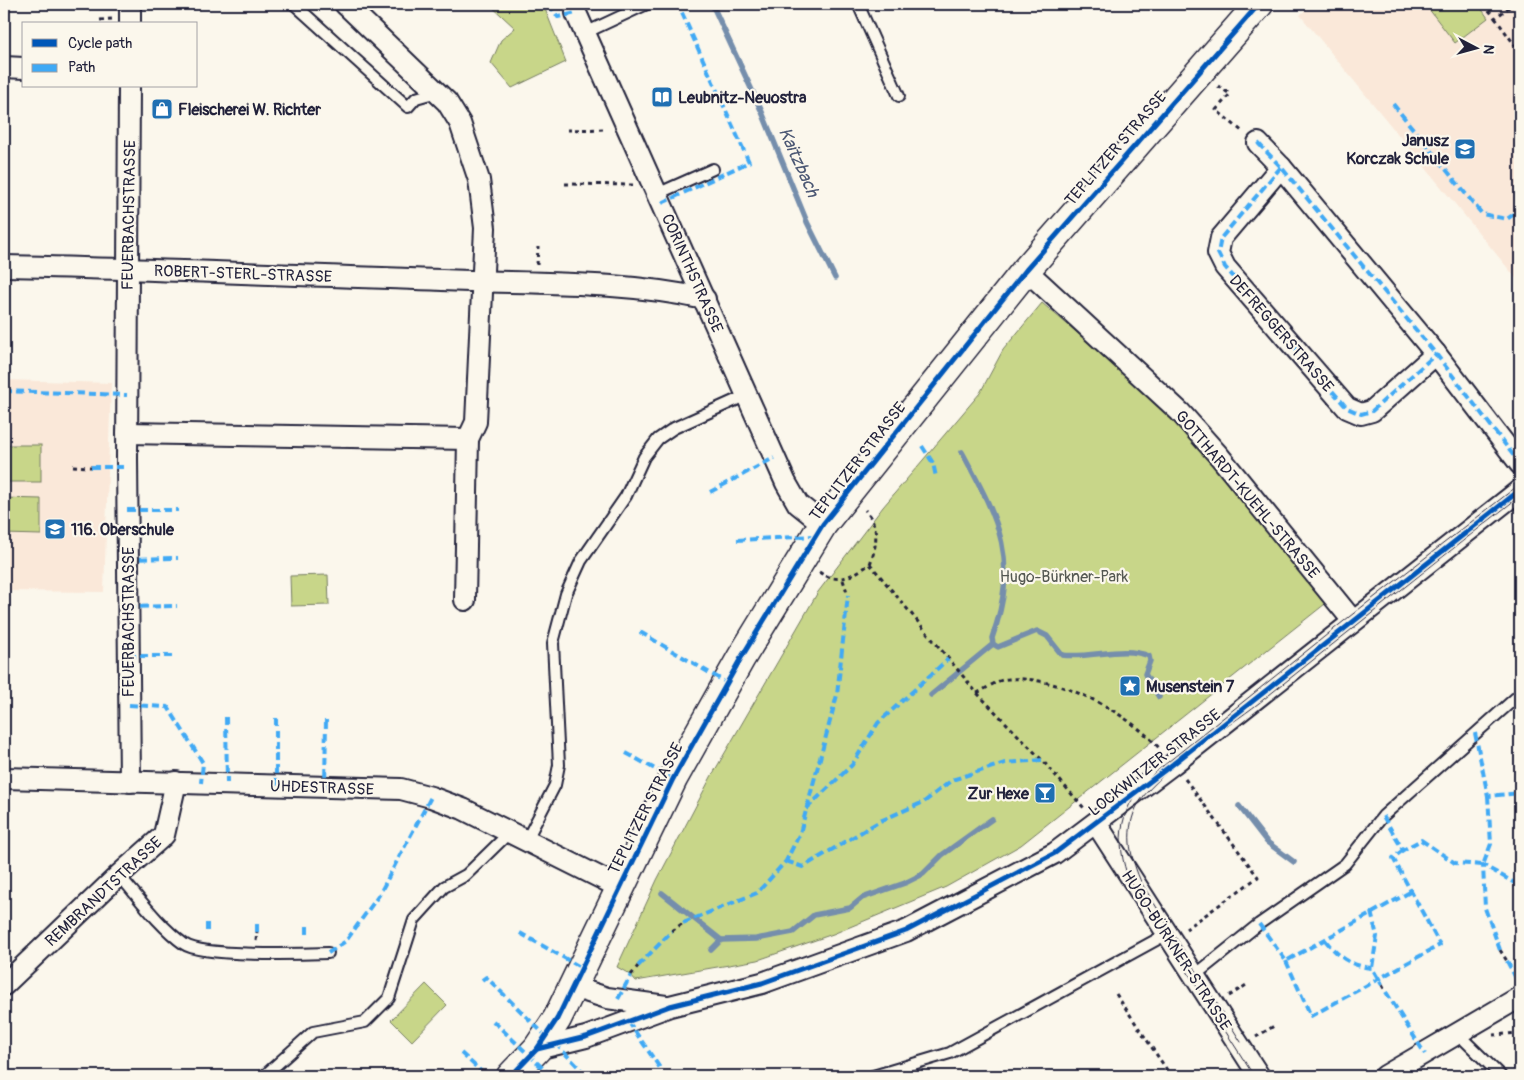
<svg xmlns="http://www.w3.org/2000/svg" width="1524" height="1080" font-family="Pangolin,sans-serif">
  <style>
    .built { fill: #fae8d9 }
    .green { fill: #c8d689; stroke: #757c62 }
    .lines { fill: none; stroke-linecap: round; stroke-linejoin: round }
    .stream { stroke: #758eac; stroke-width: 5.5 }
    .service-casing { stroke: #22223b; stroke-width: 14 }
    .minor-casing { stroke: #22223b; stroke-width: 24 }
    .secondary-casing { stroke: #22223b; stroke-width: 31 }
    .path { stroke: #22223b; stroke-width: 3; stroke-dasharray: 4 4; stroke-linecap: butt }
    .service { stroke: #fbf7ec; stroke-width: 10 }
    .minor { stroke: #fbf7ec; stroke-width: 20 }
    .secondary { stroke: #fbf7ec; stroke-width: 28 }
    .tram { stroke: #22223b; stroke-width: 1 }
    .quiet { stroke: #3fa9f5; stroke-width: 4; stroke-dasharray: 8 4; stroke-linecap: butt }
    .cycleway-casing { stroke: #fbf7ec; stroke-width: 8 }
    .cycleway { stroke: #0057b8; stroke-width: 5 }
    .labels { text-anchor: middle; stroke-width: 4.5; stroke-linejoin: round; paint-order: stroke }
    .poi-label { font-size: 16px; font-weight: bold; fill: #22223b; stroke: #fbf7ec; text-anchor: start }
    .street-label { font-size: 16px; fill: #22223b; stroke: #fbf7ec }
    .park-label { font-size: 16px; fill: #545852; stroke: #fbf7ec }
    .water-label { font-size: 18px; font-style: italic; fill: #4c5874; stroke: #fbf7ec }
  </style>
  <rect width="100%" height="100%" fill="#fbf7ec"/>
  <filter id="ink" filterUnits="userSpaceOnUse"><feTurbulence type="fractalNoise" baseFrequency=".02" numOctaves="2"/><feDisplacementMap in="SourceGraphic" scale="10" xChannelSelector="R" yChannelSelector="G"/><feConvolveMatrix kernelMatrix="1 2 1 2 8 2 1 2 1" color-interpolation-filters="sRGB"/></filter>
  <g filter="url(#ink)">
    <g class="built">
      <polygon points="1312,4 1520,4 1520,283 1300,15"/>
      <polygon points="4,380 111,383 104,592 4,591"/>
    </g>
    <g class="green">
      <polygon points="489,4 543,4 566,62 512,88 491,63 501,40 515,28"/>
      <polygon points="1425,4 1478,4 1488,18 1455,43"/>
      <path d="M 1042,303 C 1086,340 1131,378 1172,420 C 1228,476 1275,542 1325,604 L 1021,845 L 946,887 L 833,934 L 758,960 L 636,981 L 631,975 L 617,967 L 657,880 L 711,777 L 818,592 L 883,507 L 980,393 L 1003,350 Z"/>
      <rect x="4" y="445" width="37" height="37"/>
      <polygon points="4,498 41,499 41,535 4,534"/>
      <polygon points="328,575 329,605 291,606 290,576"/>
      <polygon points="426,984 447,1005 412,1041 391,1020"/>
    </g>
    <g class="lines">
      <g class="stream">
        <polyline points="712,4 762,112 807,222 835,278"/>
        <path d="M 962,452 C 999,521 1020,559 992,638 L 993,644 L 998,647 L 1037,631 L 1047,636 L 1062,655 C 1090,659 1122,645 1149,656 L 1150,661 L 1145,674 L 1159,697"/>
        <polyline points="931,695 993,644"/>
        <polyline points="1239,806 1267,842 1294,862"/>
        <polyline points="662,893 721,940"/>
        <polyline points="711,950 721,940 756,939 793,932 814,915 850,908 862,898 905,883 923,874 942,855 992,819"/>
      </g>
      <g class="service-casing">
        <g id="service">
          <polyline points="294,4 408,107 416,98 437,92"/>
          <polyline points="858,4 899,96"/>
          <polyline points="585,33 647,4"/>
          <polyline points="657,194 713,169"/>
          <polyline points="526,841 555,785 559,765 553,643 566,594 581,561 626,496 644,457 658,439 674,428 747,395"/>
          <path d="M 119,875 C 139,898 159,926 184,944 C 202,957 302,954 328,953"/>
          <polyline points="1194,976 1259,924 1345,864 1383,816 1520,694"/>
          <polyline points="1458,1034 1501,1076"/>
          <polyline points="264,1076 313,1032 365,1022 389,998 414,920 444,887 466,875 509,833"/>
          <polyline points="873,1076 950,1053 1167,934"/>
        </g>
      </g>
      <g class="minor-casing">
        <g id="minor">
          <polyline points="345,4 447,102 460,123 479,180 485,228 476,422 468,439 465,600"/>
          <polyline points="576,13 786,483 798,504 823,524"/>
          <polyline points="130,24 130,4"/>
          <polyline points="4,67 24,68"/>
          <polyline points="129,86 127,459 130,782"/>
          <polyline points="1258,143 1281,167 1436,354 1520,464"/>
          <polyline points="1281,167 1221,238 1218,253 1225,267 1347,408 1361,414 1372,411 1436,354"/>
          <path d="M 4,266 C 150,269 296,275 442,280 C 529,284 620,280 705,299"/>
          <polyline points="1026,270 1180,412 1220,457 1353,621"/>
          <polyline points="127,433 468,439"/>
          <polyline points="4,778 401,789 431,797 463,809 619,887"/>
          <polyline points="1096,823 1259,1076"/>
          <polyline points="4,985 119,875 164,835 176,782"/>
          <polyline points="573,987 607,998 666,1006"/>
          <polyline points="537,1049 586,1037 670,1006 762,983 906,931 1055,853 1173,764 1520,490"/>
          <polyline points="1385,1076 1520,997"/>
        </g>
      </g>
      <g class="secondary-casing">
        <polyline id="secondary" points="511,1076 537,1049 557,1019 673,779 741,658 823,524 1026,270 1259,4"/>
      </g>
      <g class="path">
        <polyline points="1484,4 1495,18 1513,4"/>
        <polyline points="1495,18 1520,52"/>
        <polyline points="100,20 112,19"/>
        <polyline points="1218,86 1230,94 1216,110 1243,132"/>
        <polyline points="567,130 606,129"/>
        <polyline points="565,184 633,185"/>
        <polyline points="537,265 538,247"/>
        <polyline points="73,466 91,467"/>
        <polyline points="870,564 977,693 1042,760 1084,808"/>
        <path d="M 819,572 C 838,585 852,576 870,564 C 877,544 880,527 865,510"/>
        <polyline points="843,580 848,595"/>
        <path d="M 977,693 C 986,689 998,679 1008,679 C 1058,675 1128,712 1160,749"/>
        <polyline points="1185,779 1258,877 1186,929"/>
        <polyline points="672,931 683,923"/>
        <polyline points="256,941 257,932"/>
        <polyline points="1500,950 1507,961"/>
        <polyline points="631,975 638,966"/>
        <polyline points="1382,985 1386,992"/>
        <polyline points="1116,994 1171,1076"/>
        <polyline points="1229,996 1248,984"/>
        <polyline points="1493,1035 1520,1033"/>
        <polyline points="1256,1037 1274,1026"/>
      </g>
      <use href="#service" class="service"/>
      <use href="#minor" class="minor"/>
      <use href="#secondary" class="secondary"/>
      <g class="tram">
        <path d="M 1241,1042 L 1142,884 C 1131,859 1124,835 1136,808 C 1152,775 1228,727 1259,703 C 1346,634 1433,564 1520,496"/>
        <path d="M 1254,1076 L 1130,882 C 1113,840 1120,805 1153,774 L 1349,617 L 1520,484"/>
      </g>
      <g class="quiet">
        <polyline points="549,4 558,17 576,13"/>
        <polyline points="1393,104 1482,214 1507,219 1520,210"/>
        <polyline points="1258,143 1281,167 1436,354 1520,464"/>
        <polyline points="1281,167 1221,238 1218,253 1225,267 1347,408 1361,414 1372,411 1436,354"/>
        <polyline points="662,203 749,162 678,4"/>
        <polyline points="4,391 127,395"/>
        <polyline points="922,446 933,463 936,477"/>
        <polyline points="91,467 127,467"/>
        <polyline points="710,492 774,458"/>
        <polyline points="127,510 178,510"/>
        <polyline points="737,540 815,536"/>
        <polyline points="128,559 178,558"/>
        <polyline points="128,607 177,606"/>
        <polyline points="640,632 727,683"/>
        <polyline points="128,656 176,656"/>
        <polyline points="129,705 168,707 203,763 201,783"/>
        <polyline points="226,717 227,783"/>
        <polyline points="276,718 276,786"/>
        <polyline points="1475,733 1488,796 1520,793"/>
        <polyline points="626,753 673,779"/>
        <polyline points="325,788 326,719"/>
        <polyline points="806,809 852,765 878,723 948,659"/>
        <polyline points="1383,816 1403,850 1421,840 1455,863 1483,865 1491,844 1488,796"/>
        <polyline points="786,861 803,867 880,821 924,802 952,780 1005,763 1042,760"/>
        <polyline points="1371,912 1377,936 1372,968"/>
        <polyline points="683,923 757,893 786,861 800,833 837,695 848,595"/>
        <polyline points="1259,924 1286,961 1410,892"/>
        <polyline points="207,931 207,923"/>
        <polyline points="257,932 257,924"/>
        <polyline points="520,933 582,968"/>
        <polyline points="307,934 307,925"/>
        <path d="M 1325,940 C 1338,956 1350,966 1372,968 L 1382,985"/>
        <polyline points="1500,950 1485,908 1483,865 1520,886"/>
        <polyline points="328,953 346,941 379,895 431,797"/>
        <polyline points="1286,961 1311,1016 1440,945 1393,858 1403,850"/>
        <polyline points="1507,961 1520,986"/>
        <polyline points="638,966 672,931"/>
        <polyline points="482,980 486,977 546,1036"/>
        <polyline points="1386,992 1425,1054"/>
        <polyline points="618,999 631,975"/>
        <polyline points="493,1021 551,1076"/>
        <polyline points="628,1021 660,1068"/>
        <polyline points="555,1043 587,1076"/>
        <polyline points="461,1053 486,1076"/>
        <polyline points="385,1076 387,1075"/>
      </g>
      <g class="cycleway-casing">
        <g id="cycleway">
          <polyline points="537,1049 586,1037 670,1006 762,983 906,931 1055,853 1173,764 1520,490"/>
          <polyline points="511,1076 537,1049 557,1019 673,779 741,658 823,524 1026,270 1259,4"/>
        </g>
      </g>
      <use href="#cycleway" class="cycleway"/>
    </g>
  </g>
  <defs>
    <g id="library-square" transform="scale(1.125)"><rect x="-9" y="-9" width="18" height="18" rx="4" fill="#1f6fb2" stroke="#fbf7ec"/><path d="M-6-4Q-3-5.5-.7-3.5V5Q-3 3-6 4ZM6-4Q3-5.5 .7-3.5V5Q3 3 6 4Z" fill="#fff"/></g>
    <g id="shop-square" transform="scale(1.125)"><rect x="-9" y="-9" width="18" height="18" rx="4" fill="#1f6fb2" stroke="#fbf7ec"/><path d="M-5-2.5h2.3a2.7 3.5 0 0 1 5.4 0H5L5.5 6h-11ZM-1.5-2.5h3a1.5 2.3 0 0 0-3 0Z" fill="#fff"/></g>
    <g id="school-square" transform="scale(1.125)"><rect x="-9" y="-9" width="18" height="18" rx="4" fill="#1f6fb2" stroke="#fbf7ec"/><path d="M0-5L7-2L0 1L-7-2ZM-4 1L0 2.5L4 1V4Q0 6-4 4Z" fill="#fff"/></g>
    <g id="sight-square" transform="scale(1.125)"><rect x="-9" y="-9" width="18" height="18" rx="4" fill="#1f6fb2" stroke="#fbf7ec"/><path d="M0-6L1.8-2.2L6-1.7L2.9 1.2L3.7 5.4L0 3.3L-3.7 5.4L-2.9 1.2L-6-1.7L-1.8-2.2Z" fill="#fff"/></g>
    <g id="bar-square" transform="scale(1.125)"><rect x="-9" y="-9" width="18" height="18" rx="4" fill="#1f6fb2" stroke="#fbf7ec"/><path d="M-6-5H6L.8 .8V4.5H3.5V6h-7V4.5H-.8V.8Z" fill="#fff"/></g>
  </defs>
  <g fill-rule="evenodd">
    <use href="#library-square" x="662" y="97"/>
    <use href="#shop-square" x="162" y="109"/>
    <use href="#school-square" x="1465" y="149"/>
    <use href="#school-square" x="55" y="529"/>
    <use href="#sight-square" x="1130" y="686"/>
    <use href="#bar-square" x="1045" y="793"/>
  </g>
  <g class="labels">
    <g class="poi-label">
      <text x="678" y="103">Leubnitz-Neuostra</text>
      <text x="178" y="115">Fleischerei W. Richter</text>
      <text x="1449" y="146" text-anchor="end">Janusz<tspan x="1449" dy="18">Korczak Schule</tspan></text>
      <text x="71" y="535">116. Oberschule</text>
      <text x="1146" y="692">Musenstein 7</text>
      <text x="1029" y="799" text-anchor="end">Zur Hexe</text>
    </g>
    <g class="street-label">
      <text transform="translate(1115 148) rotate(-49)" y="6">TEPLITZER STRASSE</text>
      <text transform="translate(128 215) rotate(-89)" y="6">FEUERBACHSTRASSE</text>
      <text transform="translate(243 273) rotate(2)" y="6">ROBERT-STERL-STRASSE</text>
      <text transform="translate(693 273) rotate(66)" y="6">CORINTHSTRASSE</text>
      <text transform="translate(1282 333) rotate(49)" y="6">DEFREGGERSTRASSE</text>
      <text transform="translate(857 461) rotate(-52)" y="6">TEPLITZER STRASSE</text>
      <text transform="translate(1248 494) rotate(50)" y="6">GOTTHARDT-KUEHL-STRASSE</text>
      <text transform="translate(128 622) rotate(-90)" y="6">FEUERBACHSTRASSE</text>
      <text transform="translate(1154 762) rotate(-38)" y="6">LOCKWITZER STRASSE</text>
      <text transform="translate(322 787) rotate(2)" y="6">UHDESTRASSE</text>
      <text transform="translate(645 808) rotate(-63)" y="6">TEPLITZER STRASSE</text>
      <text transform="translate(103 891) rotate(-43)" y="6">REMBRANDTSTRASSE</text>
      <text transform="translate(1177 950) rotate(57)" y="6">HUGO-BÜRKNER-STRASSE</text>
    </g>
    <g class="park-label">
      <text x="1064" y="582">Hugo-Bürkner-Park</text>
    </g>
    <g class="water-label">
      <text transform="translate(799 162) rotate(66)" y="6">Kaitzbach</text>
    </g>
  </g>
  <rect width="1524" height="1080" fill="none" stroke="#fbf7ec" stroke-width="20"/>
  <rect x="10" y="10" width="1504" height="1060" fill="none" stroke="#22223b" stroke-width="2" filter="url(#ink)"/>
  <rect x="22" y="22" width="175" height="65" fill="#fbf7ec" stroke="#a4a2a5"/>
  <rect x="32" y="39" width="25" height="8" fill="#0057b8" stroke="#a4a2a5"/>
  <text x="68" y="48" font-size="15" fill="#22223b">Cycle path</text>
  <rect x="32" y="64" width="25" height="8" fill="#3fa9f5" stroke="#a4a2a5"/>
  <text x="68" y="72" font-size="15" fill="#22223b">Path</text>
  <g transform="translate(1476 48) rotate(96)" stroke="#fbf7ec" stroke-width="4" paint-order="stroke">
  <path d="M0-4L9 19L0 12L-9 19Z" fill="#22223b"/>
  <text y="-8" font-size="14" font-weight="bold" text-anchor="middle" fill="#22223b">N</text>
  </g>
</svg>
